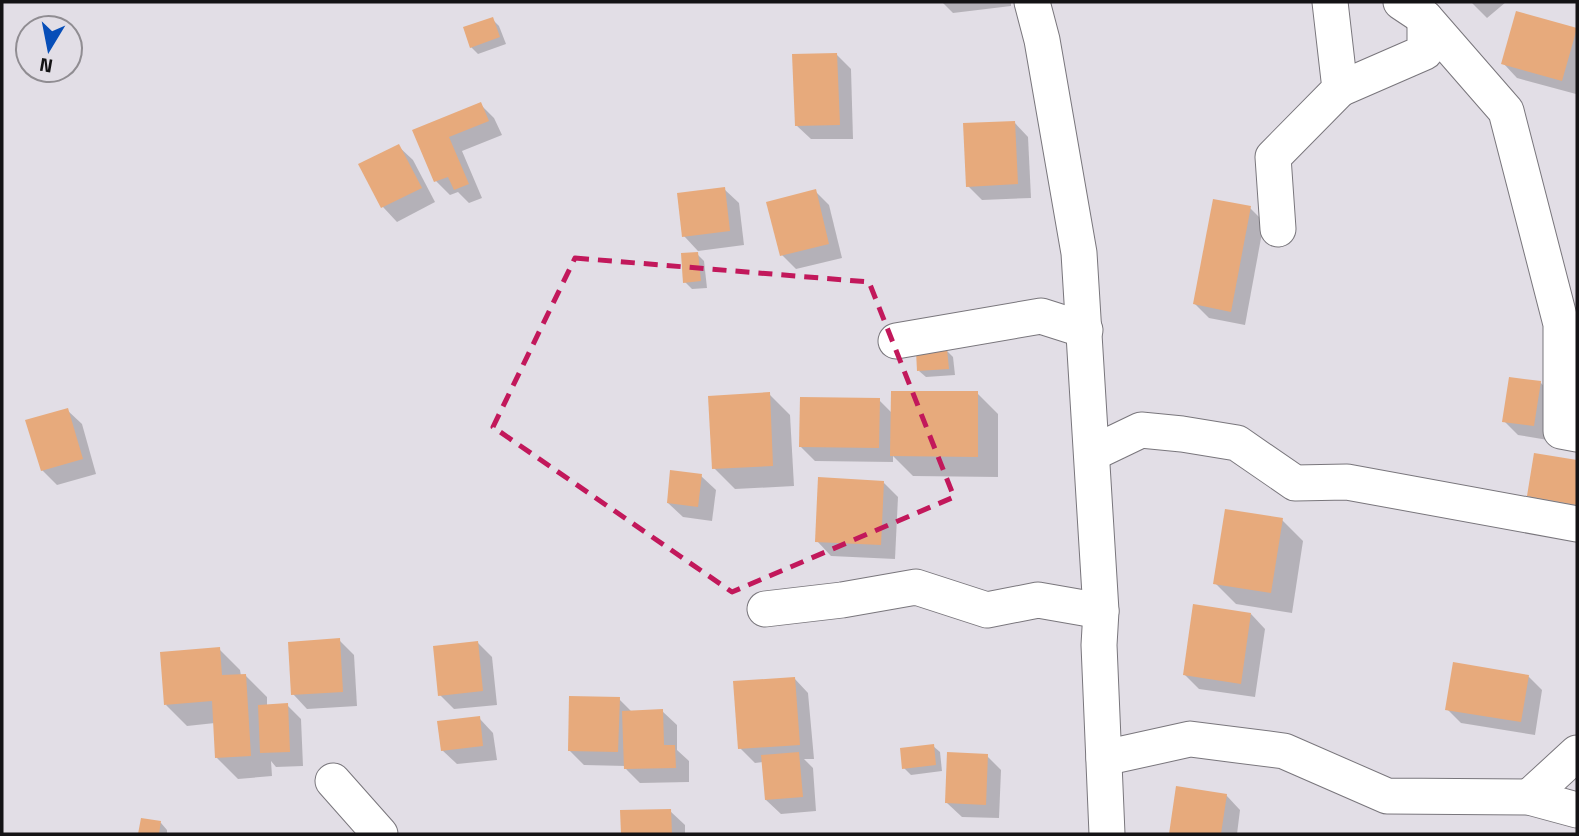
<svg xmlns="http://www.w3.org/2000/svg" width="1579" height="836" font-family="'Titillium Web',sans-serif">
  <style>
    .shadow { fill: #0003 }
    .building { fill: #e7aa7c }
    .lines { fill: none; stroke-linecap: round; stroke-linejoin: round }
    .street-casing { stroke: #79767c; stroke-width: 37 }
    .street { stroke: #fff; stroke-width: 35 }
    .marked { fill: none; stroke: #c2185b; stroke-width: 5; stroke-dasharray: 14 9; stroke-linejoin: round }
  </style>
  <rect width="100%" height="100%" fill="#e2dee6"/>
  <g class="shadow">
    <polygon points="942,2 1011,2 1011,6 953,13"/>
    <polygon points="1471,2 1506,2 1487,18"/>
    <polygon points="492,19 499,26 506,44 478,54 471,47"/>
    <polygon points="1576,30 1576,94 1517,78 1503,63"/>
    <polygon points="837,55 851,69 853,139 811,139 796,125"/>
    <polygon points="480,104 494,118 502,135 462,151 482,198 469,203 458,192 450,195 436,181 414,131"/>
    <polygon points="1014,122 1028,137 1031,198 982,200 968,186"/>
    <polygon points="398,146 413,160 435,202 397,222 383,207 360,165"/>
    <polygon points="724,189 739,203 744,245 698,251 684,236"/>
    <polygon points="815,191 829,205 842,258 796,269 782,255"/>
    <polygon points="1250,208 1264,222 1245,325 1209,318 1195,304"/>
    <polygon points="697,254 704,261 707,288 692,289 685,282"/>
    <polygon points="946,350 953,357 955,375 926,377 919,371"/>
    <polygon points="1540,382 1554,397 1548,440 1518,435 1504,421"/>
    <polygon points="977,393 998,414 998,477 913,476 893,456 893,462 815,461 801,447 879,400 892,413"/>
    <polygon points="769,394 790,415 794,486 735,489 714,468"/>
    <polygon points="67,410 82,424 96,474 57,485 42,470"/>
    <polygon points="1535,455 1577,462 1577,516 1543,510 1529,496"/>
    <polygon points="701,476 716,490 712,521 683,517 668,503"/>
    <polygon points="884,483 898,497 895,559 831,556 817,541"/>
    <polygon points="1282,520 1303,541 1292,613 1236,604 1215,583"/>
    <polygon points="1251,614 1265,629 1255,697 1199,689 1185,675"/>
    <polygon points="339,640 354,655 357,706 307,709 293,694"/>
    <polygon points="478,643 492,657 497,705 454,709 440,695"/>
    <polygon points="219,649 240,670 241,676 246,676 267,697 267,706 287,705 301,719 303,766 276,767 271,761 272,776 238,779 217,758 215,723 187,726 166,705"/>
    <polygon points="1528,676 1542,690 1535,735 1461,723 1447,709"/>
    <polygon points="794,678 808,693 814,759 804,759 813,768 816,811 781,814 766,800 763,762 755,763 740,748"/>
    <polygon points="619,699 632,712 662,711 677,725 677,750 689,761 689,782 640,783 626,769 626,766 584,765 569,750"/>
    <polygon points="479,718 493,733 497,760 457,764 442,750"/>
    <polygon points="933,746 940,752 942,771 911,775 904,768"/>
    <polygon points="987,756 1001,770 999,818 962,817 947,803"/>
    <polygon points="1178,788 1226,795 1240,810 1237,834 1171,834"/>
    <polygon points="622,811 670,811 685,825 685,834 622,834"/>
    <polygon points="142,820 161,823 167,830 167,834 140,834"/>
  </g>
  <g class="building">
    <polygon points="1516,11 1577,28 1562,81 1501,64"/>
    <polygon points="493,17 500,37 470,48 463,27"/>
    <polygon points="837,53 840,125 795,126 792,54"/>
    <polygon points="481,102 489,121 449,137 469,184 454,190 448,177 434,182 412,130"/>
    <polygon points="1015,121 1018,184 966,187 963,123"/>
    <polygon points="399,144 422,188 381,208 358,164"/>
    <polygon points="725,187 730,231 682,237 677,193"/>
    <polygon points="816,189 829,244 780,256 766,202"/>
    <polygon points="1213,199 1251,206 1231,312 1193,304"/>
    <polygon points="698,252 701,281 683,283 681,253"/>
    <polygon points="947,349 949,369 917,371 916,351"/>
    <polygon points="1509,377 1541,381 1534,426 1502,422"/>
    <polygon points="891,391 978,391 978,457 890,456"/>
    <polygon points="770,392 773,466 712,469 708,396"/>
    <polygon points="800,397 880,398 879,448 799,447"/>
    <polygon points="68,408 83,459 41,471 25,420"/>
    <polygon points="1534,453 1577,460 1577,505 1527,496"/>
    <polygon points="670,470 702,474 698,507 667,503"/>
    <polygon points="818,477 884,481 881,545 815,542"/>
    <polygon points="1225,509 1283,518 1271,593 1213,584"/>
    <polygon points="1193,604 1251,613 1241,684 1183,675"/>
    <polygon points="340,638 343,692 291,695 288,642"/>
    <polygon points="478,641 483,691 438,696 433,646"/>
    <polygon points="220,647 222,675 246,674 251,756 215,758 212,701 164,705 160,652"/>
    <polygon points="1453,662 1529,675 1521,722 1445,710"/>
    <polygon points="795,677 800,745 738,749 733,681"/>
    <polygon points="569,696 620,697 618,752 568,751"/>
    <polygon points="288,703 290,752 260,753 258,705"/>
    <polygon points="663,709 664,745 675,745 676,768 624,769 622,711"/>
    <polygon points="480,716 483,746 441,751 437,721"/>
    <polygon points="934,744 936,765 902,769 900,748"/>
    <polygon points="799,752 803,797 765,800 761,755"/>
    <polygon points="947,752 988,754 986,805 945,803"/>
    <polygon points="1176,786 1227,794 1221,834 1169,834"/>
    <polygon points="671,809 672,834 621,834 620,810"/>
    <polygon points="141,818 161,821 159,834 138,834"/>
  </g>
  <g class="lines">
    <g class="street-casing">
      <g id="street">
        <polyline points="1032,2 1042,40 1079,253 1101,611 1099,645 1107,834"/>
        <polyline points="1401,2 1425,18 1506,111 1561,324 1561,431 1577,434"/>
        <polyline points="1340,89 1425,52 1425,18"/>
        <polyline points="1278,229 1273,157 1340,89 1330,2"/>
        <polyline points="896,341 1041,316 1085,330"/>
        <polyline points="1093,453 1141,430 1182,434 1237,443 1295,483 1347,482 1577,524"/>
        <polyline points="765,609 842,600 916,587 987,610 1038,600 1101,611"/>
        <polyline points="1104,758 1190,739 1284,751 1387,796 1529,797 1577,810"/>
        <polyline points="333,781 380,834"/>
        <polyline points="1529,797 1577,753"/>
      </g>
    </g>
    <use href="#street" class="street"/>
  </g>
  <path class="marked" d="M 575,258 L 869,282 L 954,497 L 732,592 L 493,427 Z"/>
  <rect width="1579" height="836" fill="none" stroke="#141315" stroke-width="7"/>
  <g transform="translate(49 49) rotate(190)"><circle r="33" fill="#e2dee6" stroke="#908d92" stroke-width="2"/>
  <path d="M0-5L12 26L0 18L-12 26Z" fill="#074eb8"/>
  <text y="-10" font-size="19" font-weight="bold" text-anchor="middle" fill="#141315">N</text>
  </g>
</svg>
